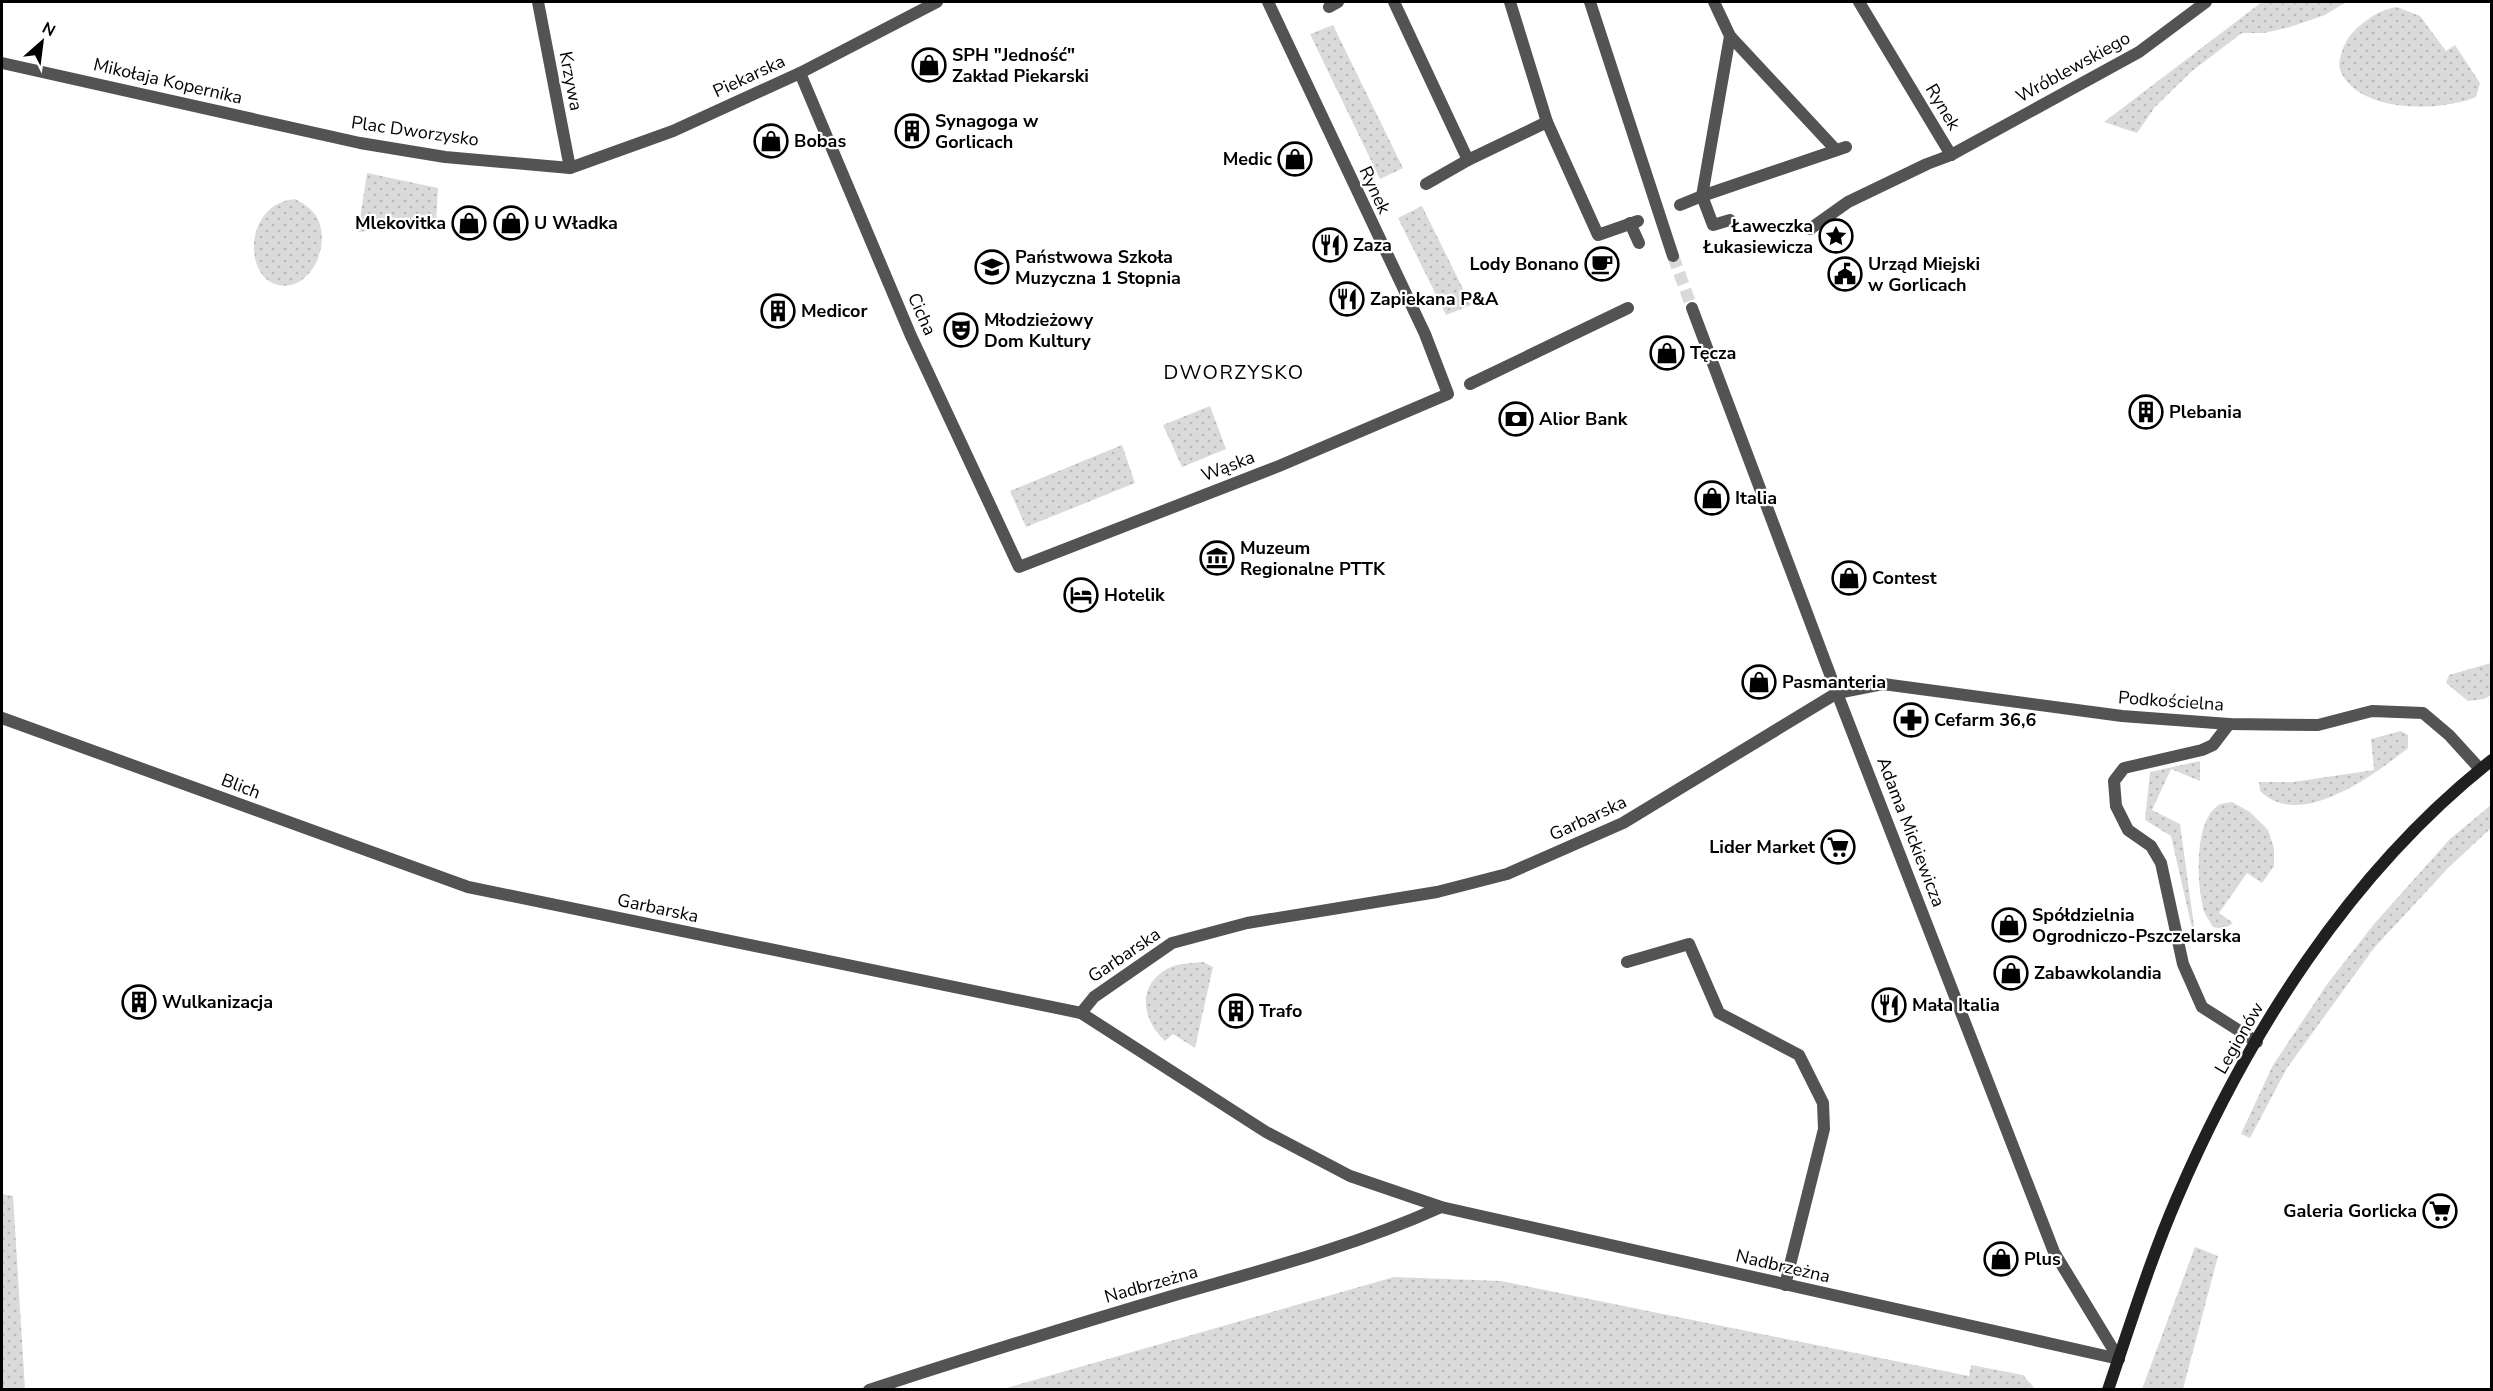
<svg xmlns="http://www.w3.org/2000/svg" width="2493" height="1391" font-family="'Nunito Sans',sans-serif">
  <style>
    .grass { fill: url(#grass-dots) }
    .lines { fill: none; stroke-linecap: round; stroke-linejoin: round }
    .street-tunnel { stroke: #d9d9d9; stroke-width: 12; stroke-dasharray: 12 6; stroke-linecap: butt }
    .lane { stroke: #535353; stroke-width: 12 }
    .street { stroke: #535353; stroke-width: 12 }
    .secondary { stroke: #202020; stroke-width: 12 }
    .labels { text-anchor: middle; stroke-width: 4.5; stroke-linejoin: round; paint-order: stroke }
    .poi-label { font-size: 18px; font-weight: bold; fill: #000; stroke: #fff; text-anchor: start }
    .street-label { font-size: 18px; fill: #000; stroke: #fff }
    .neighbourhood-label { font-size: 20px; letter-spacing: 1.5px; fill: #000; stroke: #fff }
  </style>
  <defs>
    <pattern id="grass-dots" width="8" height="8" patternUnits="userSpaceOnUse" patternTransform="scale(1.5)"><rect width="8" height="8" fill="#dadada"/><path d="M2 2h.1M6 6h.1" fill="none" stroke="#b9b9b9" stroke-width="1.8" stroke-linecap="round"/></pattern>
  </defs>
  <rect width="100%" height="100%" fill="#fff"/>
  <g class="grass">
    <polygon points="2262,2 2346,2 2325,15 2290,27 2264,33 2242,33 2192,71 2155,107 2137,133 2104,122"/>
    <path d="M 2397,7 L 2420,16 L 2446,51 L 2455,45 L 2480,83 L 2476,97 C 2443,111 2370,113 2346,80 C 2341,74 2338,68 2340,59 C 2343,46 2347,37 2357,28 C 2370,17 2380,10 2397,7 Z"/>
    <polygon points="1333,25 1403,168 1380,179 1310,34"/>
    <polygon points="367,173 438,188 436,223 358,232"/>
    <path d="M 295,199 C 307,205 319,214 321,229 C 326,254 308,291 278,285 C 243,277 244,204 295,199 Z"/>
    <polygon points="1422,206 1471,305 1446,315 1398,218"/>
    <polygon points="1210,406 1226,449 1182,467 1163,425"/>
    <polygon points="1122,445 1135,483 1026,527 1010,491"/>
    <polygon points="2491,663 2491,695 2484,699 2468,701 2446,683 2449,675"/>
    <path d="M 2401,731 L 2408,735 L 2408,748 C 2374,775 2300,831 2260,791 L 2259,782 L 2293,782 L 2374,770 L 2371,739 Z"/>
    <polygon points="2200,761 2200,781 2171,769 2152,810 2180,824 2194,926 2192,928 2171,836 2145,820 2150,772"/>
    <path d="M 2232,802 L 2250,812 L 2268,830 L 2274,848 L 2274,866 L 2262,883 L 2247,873 L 2219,913 L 2233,923 L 2224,929 L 2213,927 C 2210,922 2206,916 2204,911 C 2197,886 2193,820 2219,805 C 2222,803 2228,803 2232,802 Z"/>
    <polygon points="2491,805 2491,828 2448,868 2374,948 2287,1068 2250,1138 2241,1134 2273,1065 2328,983 2374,924 2450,839"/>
    <path d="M 1203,962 L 1213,967 L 1195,1048 L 1173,1034 L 1165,1041 C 1141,1019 1136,983 1171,967 C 1180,963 1193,963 1203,962 Z"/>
    <polygon points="2,1194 13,1196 25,1389 2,1389"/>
    <polygon points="2195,1247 2218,1256 2183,1389 2142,1389"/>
    <polygon points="1394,1277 1501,1281 1969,1376 1971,1365 2023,1375 2035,1389 1003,1389"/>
  </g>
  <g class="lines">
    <polyline class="street-tunnel" points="1673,256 1692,308"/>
    <g class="lane">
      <polyline points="2229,724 2213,745 2202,750 2124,768 2114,781 2116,806 2128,830 2151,846 2161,863 2183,964 2202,1007 2257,1042"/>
      <polyline points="1627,962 1689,944 1719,1013 1799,1055 1823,1103 1824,1129 1785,1285"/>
    </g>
    <g class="street">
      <polyline points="538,2 570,168"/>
      <polyline points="1394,2 1468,160 1426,184"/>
      <polyline points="1510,2 1547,122 1598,235 1638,221"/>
      <polyline points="1590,2 1673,256"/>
      <polyline points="1714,2 1730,36 1702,196 1846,147"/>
      <polyline points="1859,2 1951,155"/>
      <polyline points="1329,7 1338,2"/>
      <polyline points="1730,36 1836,150"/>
      <polyline points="2,63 360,143 445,157 570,168 673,131 800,73 937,2"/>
      <polyline points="800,73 911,336 1019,567 1279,466 1448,394 1425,334 1268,2"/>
      <polyline points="1468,160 1547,122"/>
      <polyline points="1680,205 1702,196 1713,225 1730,220"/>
      <polyline points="1630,223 1639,243"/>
      <polyline points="1810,229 1848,202 1927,164 1951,155 2139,52 2206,2"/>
      <polyline points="1692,308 1837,693 2054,1252 2119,1359"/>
      <polyline points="1470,384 1628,308"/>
      <polyline points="2,718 468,887 1081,1013 1266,1132 1350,1176 1441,1207 2119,1359"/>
      <polyline points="1081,1013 1094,997 1172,943 1247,923 1437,892 1507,874 1623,823 1837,693 1883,684 2122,716 2229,724 2318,725 2372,711 2423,713 2449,735 2480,769"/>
      <path d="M 869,1390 C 973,1356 1077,1324 1182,1293 C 1270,1268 1357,1245 1441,1207"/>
    </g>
    <path class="secondary" d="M 2108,1390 C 2130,1326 2150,1260 2177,1198 C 2248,1033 2350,872 2492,760"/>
  </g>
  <defs>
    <g id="shop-ring" transform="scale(1.725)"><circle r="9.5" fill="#fff" stroke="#000" stroke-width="1.5"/><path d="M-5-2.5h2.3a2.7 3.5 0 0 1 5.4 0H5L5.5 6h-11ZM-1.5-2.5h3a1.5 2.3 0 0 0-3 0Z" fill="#000"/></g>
    <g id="building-ring" transform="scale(1.725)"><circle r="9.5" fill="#fff" stroke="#000" stroke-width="1.5"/><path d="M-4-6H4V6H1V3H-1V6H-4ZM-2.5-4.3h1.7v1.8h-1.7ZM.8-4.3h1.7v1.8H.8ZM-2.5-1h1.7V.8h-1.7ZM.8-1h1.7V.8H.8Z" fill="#000"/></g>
    <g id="sight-ring" transform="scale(1.725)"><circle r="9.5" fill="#fff" stroke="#000" stroke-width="1.5"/><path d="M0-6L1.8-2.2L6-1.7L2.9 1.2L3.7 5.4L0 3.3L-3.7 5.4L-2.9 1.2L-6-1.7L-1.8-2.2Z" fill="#000"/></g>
    <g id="restaurant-ring" transform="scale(1.725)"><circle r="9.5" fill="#fff" stroke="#000" stroke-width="1.5"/><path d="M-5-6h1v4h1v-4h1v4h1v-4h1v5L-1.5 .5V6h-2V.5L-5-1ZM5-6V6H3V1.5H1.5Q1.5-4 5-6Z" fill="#000"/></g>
    <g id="cafe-ring" transform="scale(1.725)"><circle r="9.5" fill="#fff" stroke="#000" stroke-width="1.5"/><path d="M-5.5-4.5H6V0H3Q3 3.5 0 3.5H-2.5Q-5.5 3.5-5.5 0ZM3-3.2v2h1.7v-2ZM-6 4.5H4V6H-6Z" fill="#000"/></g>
    <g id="school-ring" transform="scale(1.725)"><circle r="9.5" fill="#fff" stroke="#000" stroke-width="1.5"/><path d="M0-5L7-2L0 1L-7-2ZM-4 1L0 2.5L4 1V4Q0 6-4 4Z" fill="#000"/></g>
    <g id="civic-ring" transform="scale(1.725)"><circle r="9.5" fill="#fff" stroke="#000" stroke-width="1.5"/><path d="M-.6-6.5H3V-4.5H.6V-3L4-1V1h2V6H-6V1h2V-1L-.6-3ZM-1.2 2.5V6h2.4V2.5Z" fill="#000"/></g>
    <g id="theatre-ring" transform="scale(1.725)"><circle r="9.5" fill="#fff" stroke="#000" stroke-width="1.5"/><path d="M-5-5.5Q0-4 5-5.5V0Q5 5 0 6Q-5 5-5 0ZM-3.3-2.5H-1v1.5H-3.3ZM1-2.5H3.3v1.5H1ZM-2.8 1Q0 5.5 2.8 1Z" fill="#000"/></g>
    <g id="bank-ring" transform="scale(1.725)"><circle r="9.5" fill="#fff" stroke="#000" stroke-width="1.5"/><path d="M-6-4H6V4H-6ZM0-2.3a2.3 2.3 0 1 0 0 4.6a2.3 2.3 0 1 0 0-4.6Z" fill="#000"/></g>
    <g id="museum-ring" transform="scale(1.725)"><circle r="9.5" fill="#fff" stroke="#000" stroke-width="1.5"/><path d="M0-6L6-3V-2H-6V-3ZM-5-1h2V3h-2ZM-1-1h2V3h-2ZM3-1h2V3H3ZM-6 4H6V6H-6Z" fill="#000"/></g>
    <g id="hotel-ring" transform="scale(1.725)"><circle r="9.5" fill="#fff" stroke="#000" stroke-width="1.5"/><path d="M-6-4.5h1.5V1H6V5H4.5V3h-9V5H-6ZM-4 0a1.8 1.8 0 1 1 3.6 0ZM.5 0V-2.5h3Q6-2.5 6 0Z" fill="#000"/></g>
    <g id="pharmacy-ring" transform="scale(1.725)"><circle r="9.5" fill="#fff" stroke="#000" stroke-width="1.5"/><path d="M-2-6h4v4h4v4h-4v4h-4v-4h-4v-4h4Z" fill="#000"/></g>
    <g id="supermarket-ring" transform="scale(1.725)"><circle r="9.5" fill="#fff" stroke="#000" stroke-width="1.5"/><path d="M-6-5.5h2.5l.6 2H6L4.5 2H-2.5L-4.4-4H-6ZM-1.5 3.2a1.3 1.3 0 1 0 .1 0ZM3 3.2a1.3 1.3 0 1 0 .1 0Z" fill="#000"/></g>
  </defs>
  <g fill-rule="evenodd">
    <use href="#shop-ring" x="929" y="65"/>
    <use href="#building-ring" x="912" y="131"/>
    <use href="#shop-ring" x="771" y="141"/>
    <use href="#shop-ring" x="1295" y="159"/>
    <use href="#shop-ring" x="469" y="223"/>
    <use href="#shop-ring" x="511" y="223"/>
    <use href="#sight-ring" x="1836" y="236"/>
    <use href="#restaurant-ring" x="1330" y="245"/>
    <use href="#cafe-ring" x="1602" y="264"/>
    <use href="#school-ring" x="992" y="267"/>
    <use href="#civic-ring" x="1845" y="274"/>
    <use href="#restaurant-ring" x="1347" y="299"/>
    <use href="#building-ring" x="778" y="311"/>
    <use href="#theatre-ring" x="961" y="330"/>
    <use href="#shop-ring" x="1667" y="353"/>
    <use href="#building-ring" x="2146" y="412"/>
    <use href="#bank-ring" x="1516" y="419"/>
    <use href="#shop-ring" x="1712" y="498"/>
    <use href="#museum-ring" x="1217" y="558"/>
    <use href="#shop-ring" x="1849" y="578"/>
    <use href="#hotel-ring" x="1081" y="595"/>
    <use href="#shop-ring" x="1759" y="682"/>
    <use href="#pharmacy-ring" x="1911" y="720"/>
    <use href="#supermarket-ring" x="1838" y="847"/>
    <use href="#shop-ring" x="2009" y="925"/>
    <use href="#shop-ring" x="2011" y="973"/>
    <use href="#building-ring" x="139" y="1002"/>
    <use href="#restaurant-ring" x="1889" y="1005"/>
    <use href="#building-ring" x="1236" y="1011"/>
    <use href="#supermarket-ring" x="2440" y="1211"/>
    <use href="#shop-ring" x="2001" y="1259"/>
  </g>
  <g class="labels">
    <g class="poi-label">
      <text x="952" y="61">SPH "Jedność"<tspan x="952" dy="21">Zakład Piekarski</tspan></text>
      <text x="935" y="127">Synagoga w<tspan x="935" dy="21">Gorlicach</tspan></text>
      <text x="794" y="147">Bobas</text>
      <text x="1272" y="165" text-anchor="end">Medic</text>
      <text x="446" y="229" text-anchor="end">Mlekovitka</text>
      <text x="534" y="229">U Władka</text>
      <text x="1813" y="232" text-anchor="end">Ławeczka<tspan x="1813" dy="21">Łukasiewicza</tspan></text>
      <text x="1353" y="251">Zaza</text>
      <text x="1015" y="263">Państwowa Szkoła<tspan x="1015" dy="21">Muzyczna 1 Stopnia</tspan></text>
      <text x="1579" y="270" text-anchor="end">Lody Bonano</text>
      <text x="1868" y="270">Urząd Miejski<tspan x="1868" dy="21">w Gorlicach</tspan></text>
      <text x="1370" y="305">Zapiekana P&amp;A</text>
      <text x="801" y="317">Medicor</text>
      <text x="984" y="326">Młodzieżowy<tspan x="984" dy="21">Dom Kultury</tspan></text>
      <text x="1690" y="359">Tęcza</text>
      <text x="2169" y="418">Plebania</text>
      <text x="1539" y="425">Alior Bank</text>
      <text x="1735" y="504">Italia</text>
      <text x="1240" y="554">Muzeum<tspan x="1240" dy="21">Regionalne PTTK</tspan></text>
      <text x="1872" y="584">Contest</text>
      <text x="1104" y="601">Hotelik</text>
      <text x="1782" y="688">Pasmanteria</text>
      <text x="1934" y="726">Cefarm 36,6</text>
      <text x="1815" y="853" text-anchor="end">Lider Market</text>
      <text x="2032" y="921">Spółdzielnia<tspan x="2032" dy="21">Ogrodniczo-Pszczelarska</tspan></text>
      <text x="2034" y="979">Zabawkolandia</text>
      <text x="162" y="1008">Wulkanizacja</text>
      <text x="1912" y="1011">Mała Italia</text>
      <text x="1259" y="1017">Trafo</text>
      <text x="2417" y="1217" text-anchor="end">Galeria Gorlicka</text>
      <text x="2024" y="1265">Plus</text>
    </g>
    <g class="street-label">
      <text transform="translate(2073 67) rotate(-29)" y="6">Wróblewskiego</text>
      <text transform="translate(749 76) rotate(-25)" y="6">Piekarska</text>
      <text transform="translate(168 81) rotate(13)" y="6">Mikołaja Kopernika</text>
      <text transform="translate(571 81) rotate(79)" y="6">Krzywa</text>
      <text transform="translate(1943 107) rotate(59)" y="6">Rynek</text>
      <text transform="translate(415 131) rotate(8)" y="6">Plac Dworzysko</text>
      <text transform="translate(1375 190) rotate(65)" y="6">Rynek</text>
      <text transform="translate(922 314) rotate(66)" y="6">Cicha</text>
      <text transform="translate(1228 466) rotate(-21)" y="6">Wąska</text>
      <text transform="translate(2171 701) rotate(4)" y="6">Podkościelna</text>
      <text transform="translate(241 786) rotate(21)" y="6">Blich</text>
      <text transform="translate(1588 818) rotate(-25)" y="6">Garbarska</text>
      <text transform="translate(1911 832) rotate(69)" y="6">Adama Mickiewicza</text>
      <text transform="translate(658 908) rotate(12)" y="6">Garbarska</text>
      <text transform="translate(1124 955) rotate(-34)" y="6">Garbarska</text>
      <text transform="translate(2239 1038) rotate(-60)" y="6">Legionów</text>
      <text transform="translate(1783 1266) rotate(13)" y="6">Nadbrzeżna</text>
      <text transform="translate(1151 1284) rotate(-16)" y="6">Nadbrzeżna</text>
    </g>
    <g class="neighbourhood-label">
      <text x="1234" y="379">DWORZYSKO</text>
    </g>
  </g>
  <rect width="2493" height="1391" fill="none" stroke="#000000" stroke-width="6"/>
  <g transform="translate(42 42) rotate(28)" stroke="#ffffff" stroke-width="4.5" paint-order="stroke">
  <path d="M0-4.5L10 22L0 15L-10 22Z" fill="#000000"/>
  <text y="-9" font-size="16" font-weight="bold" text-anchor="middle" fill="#000000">N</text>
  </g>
</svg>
